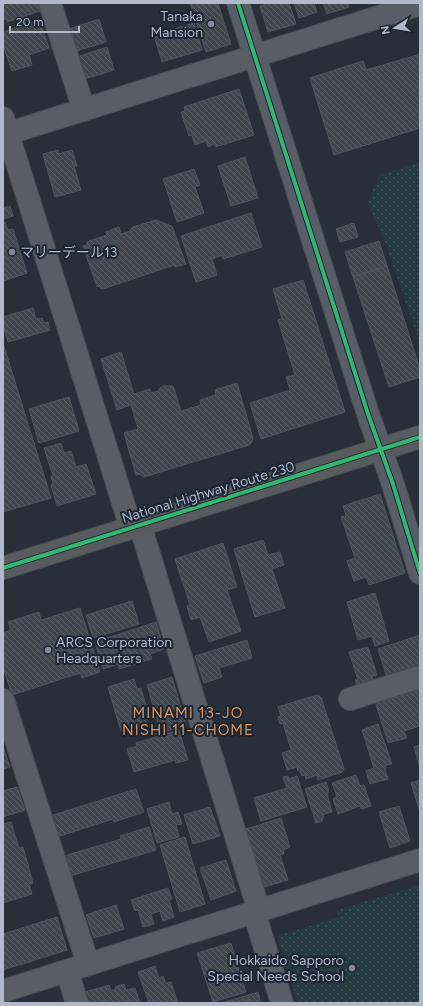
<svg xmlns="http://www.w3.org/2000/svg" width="423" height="1006" font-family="Figtree,'Noto Sans JP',sans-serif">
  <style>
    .grass { fill: url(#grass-dots) }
    .building { fill: url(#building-back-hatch); stroke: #505660 }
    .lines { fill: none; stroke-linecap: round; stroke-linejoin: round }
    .minor-casing { stroke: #474b52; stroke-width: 24 }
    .highway-casing { stroke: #454a53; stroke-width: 24 }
    .minor { stroke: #595d66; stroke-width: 22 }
    .highway { stroke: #595c5f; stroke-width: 22 }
    .cycleway-casing { stroke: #1b2533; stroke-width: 6 }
    .cycleway { stroke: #33b770; stroke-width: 4 }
    .poi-dot { fill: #828997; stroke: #1b2533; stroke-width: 1.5 }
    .labels { text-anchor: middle; stroke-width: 4; stroke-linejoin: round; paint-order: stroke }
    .poi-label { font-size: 14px; fill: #b2baca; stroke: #1b2533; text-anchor: end }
    .street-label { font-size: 14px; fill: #b2baca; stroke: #1b2533 }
    .neighbourhood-label { font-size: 15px; letter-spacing: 1px; fill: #dc955a; stroke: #1b2533 }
  </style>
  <defs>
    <pattern id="grass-dots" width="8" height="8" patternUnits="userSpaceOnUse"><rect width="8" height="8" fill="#253a3e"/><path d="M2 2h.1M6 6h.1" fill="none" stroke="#425459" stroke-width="1.8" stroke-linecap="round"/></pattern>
    <pattern id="building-back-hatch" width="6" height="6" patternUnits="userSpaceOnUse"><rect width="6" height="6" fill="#41474e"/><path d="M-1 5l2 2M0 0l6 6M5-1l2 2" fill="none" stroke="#5a5f66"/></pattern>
  </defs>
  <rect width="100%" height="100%" fill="#282f38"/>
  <g class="grass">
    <polygon points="420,162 420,344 385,241 367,203 380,175"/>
    <polygon points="420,885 420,1003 298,1003 277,936 339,917 337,910"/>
  </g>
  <g class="building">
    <polygon points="3,3 37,3 40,11 7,22 6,19 3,20"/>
    <polygon points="190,3 218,3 231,44 206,52"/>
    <polygon points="267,3 289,3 296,24 268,32 260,6 267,4"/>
    <polygon points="294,3 314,3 317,12 299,18"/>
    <polygon points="323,3 348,3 349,7 327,14"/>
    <polygon points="99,19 106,42 73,52 66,30"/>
    <polygon points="40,20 49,48 29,55 32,65 12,71 3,45 3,32"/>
    <polygon points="194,23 202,50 162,62 154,35"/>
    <polygon points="107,47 114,70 81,80 74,58"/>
    <polygon points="420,54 420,128 334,155 310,78 363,61 366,70"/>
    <polygon points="239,89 254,135 215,147 215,144 208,147 206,141 195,145 192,135 189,136 181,112 185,111 184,107"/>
    <polygon points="58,150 58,154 72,150 77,166 74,166 81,190 55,197 43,154"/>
    <polygon points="245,157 258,198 231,206 218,166"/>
    <polygon points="194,169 200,185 195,187 204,213 177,222 163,179"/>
    <polygon points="10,206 13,216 3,219 3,208"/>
    <polygon points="251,213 262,247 223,259 222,255 212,259 217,275 196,282 181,236"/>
    <polygon points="156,220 172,226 186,264 175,267 174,265 103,289 100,288 99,286 97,287 83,246 87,245 87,242 89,241 107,235 106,232 119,227 121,234 130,231 131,229 133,227"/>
    <polygon points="5,222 8,230 13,229 27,273 3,281 3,223"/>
    <polygon points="354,223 358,237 340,242 336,229"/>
    <polygon points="379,241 387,266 353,277 345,252"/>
    <polygon points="387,266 420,369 420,377 389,387 353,277"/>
    <polygon points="303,280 345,412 261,439 250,403 290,390 286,377 295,375 278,320 282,319 273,289"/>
    <polygon points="33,308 36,319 42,318 44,323 48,322 50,330 8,342 3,325 3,317"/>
    <polygon points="3,343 51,498 3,512"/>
    <polygon points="121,352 134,394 150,389 151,393 158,391 160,388 164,386 173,386 181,411 201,405 200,400 216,395 215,390 237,383 253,438 252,442 249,445 144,477 139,474 136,475 124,433 138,429 131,405 117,410 101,359"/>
    <polygon points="69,397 79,431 39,443 29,409"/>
    <polygon points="61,443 64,453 71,451 76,467 86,464 96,494 57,506 51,485 53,484 51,476 53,476 44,448"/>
    <polygon points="380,494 405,573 369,585 366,577 354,581 347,561 355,558 341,517 346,516 343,506"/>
    <polygon points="263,540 268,555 280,552 284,565 272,569 285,608 255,617 234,549"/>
    <polygon points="223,543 237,587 227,590 241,631 209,642 200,617 191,620 187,606 190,605 175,559"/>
    <polygon points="375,593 389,641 375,646 372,636 358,640 347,602"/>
    <polygon points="132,601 139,624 93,638 86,615"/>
    <polygon points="80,608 100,672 82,678 80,673 12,695 3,667 3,633 11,630 8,622 39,612 41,620"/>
    <polygon points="156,622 164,649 150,654 152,659 119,669 118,664 103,669 95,642"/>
    <polygon points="420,635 420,669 388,681 378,649"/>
    <polygon points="247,640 252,658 219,668 222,677 204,683 195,656"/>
    <polygon points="368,647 377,675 372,676 375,685 358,690 355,680 358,680 349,652"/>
    <polygon points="172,677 186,725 161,733 147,685"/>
    <polygon points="134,679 137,689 141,688 146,706 142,707 147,724 121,731 108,687"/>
    <polygon points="420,684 420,726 404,731 407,738 388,743 374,698 381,696 383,701 412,693 410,687"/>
    <polygon points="317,695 321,697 344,769 342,772 318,780 317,775 306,779 305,775 302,776 300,771 298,771 297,767 287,770 282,753 291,750 283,723 280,724 278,717 281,716 278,707"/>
    <polygon points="378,724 392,764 386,765 385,769 388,779 370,784 366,771 374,768 362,730"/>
    <polygon points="179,730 188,760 176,763 175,760 134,772 127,749 137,746 136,743"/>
    <polygon points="420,745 420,768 414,747"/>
    <polygon points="3,746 10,767 3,769"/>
    <polygon points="356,775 360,786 364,785 371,806 361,809 360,806 338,814 333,799 337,797 332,783"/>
    <polygon points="288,776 289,779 297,776 307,807 261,821 254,798 287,788 283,777"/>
    <polygon points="420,780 420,812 411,783"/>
    <polygon points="326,782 329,791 327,794 332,812 324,814 322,821 316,823 305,789"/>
    <polygon points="17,787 25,810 3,817 3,791"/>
    <polygon points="136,789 144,812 114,822 113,819 57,837 50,816"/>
    <polygon points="169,802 172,814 178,812 182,824 176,825 179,837 157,843 147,809"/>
    <polygon points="399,806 410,841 390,848 379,812"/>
    <polygon points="210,807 220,836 193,844 184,815"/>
    <polygon points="281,818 290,847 283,850 284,854 280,855 288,880 264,887 246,829"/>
    <polygon points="11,822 19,848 23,847 33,883 29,884 32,894 3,903 3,824"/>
    <polygon points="149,827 156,850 70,876 64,856 121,839 120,836"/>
    <polygon points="185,837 205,904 180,912 160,845"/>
    <polygon points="226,860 236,891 211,900 200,868"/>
    <polygon points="168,888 172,899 169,900 174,917 163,921 160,911 151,914 154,924 143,927 138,910 135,911 131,900"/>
    <polygon points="116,905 124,929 94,938 86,915"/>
    <polygon points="57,917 67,950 3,970 3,934"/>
    <polygon points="231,943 246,992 213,1002 197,953"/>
    <polygon points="155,966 159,978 163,976 166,983 171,982 178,1003 149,1003 138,972"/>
    <polygon points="124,984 126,990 135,988 140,1003 88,1003 85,992 109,985 111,991 116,989 115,987"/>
    <polygon points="258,992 261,1003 222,1003"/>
  </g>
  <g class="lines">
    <g class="minor-casing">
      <g id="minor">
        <polyline points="50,3 84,110"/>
        <polyline points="238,3 368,414 393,484 420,573"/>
        <polyline points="3,118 131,528"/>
        <polyline points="3,135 420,4"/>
        <polyline points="140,525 259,911"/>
        <polyline points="350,699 420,677"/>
        <polyline points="3,700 88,964"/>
        <polyline points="254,912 282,1003"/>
        <polyline points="67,971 77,1003"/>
        <polyline points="3,991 420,860"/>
      </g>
    </g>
    <g class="highway-casing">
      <polyline id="highway" points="3,568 420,437"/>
    </g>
    <use href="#minor" class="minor"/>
    <use href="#highway" class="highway"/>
    <g class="cycleway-casing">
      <g id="cycleway">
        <polyline points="238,3 368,414 393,484 420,573"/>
        <polyline points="3,568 420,437"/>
      </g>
    </g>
    <use href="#cycleway" class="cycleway"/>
  </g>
  <g class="poi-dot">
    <circle cx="211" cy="24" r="4"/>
    <circle cx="12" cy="252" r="4"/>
    <circle cx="48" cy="650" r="4"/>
    <circle cx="352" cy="968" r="4"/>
  </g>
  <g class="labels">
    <g class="poi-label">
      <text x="203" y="21">Tanaka<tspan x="203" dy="16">Mansion</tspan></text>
      <text x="20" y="257" text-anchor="start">マリーデール13</text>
      <text x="56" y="647" text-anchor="start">ARCS Corporation<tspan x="56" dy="16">Headquarters</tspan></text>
      <text x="344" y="965">Hokkaido Sapporo<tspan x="344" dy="16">Special Needs School</tspan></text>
    </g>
    <g class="street-label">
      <text transform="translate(208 492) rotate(-17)" y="5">National Highway Route 230</text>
    </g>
    <g class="neighbourhood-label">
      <text x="188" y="718">MINAMI 13-JO<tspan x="188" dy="17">NISHI 11-CHOME</tspan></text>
    </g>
  </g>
  <rect width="423" height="1006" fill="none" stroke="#b2baca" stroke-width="8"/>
  <g transform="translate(395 28) rotate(258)" stroke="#1b2533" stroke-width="3" paint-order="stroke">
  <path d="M0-3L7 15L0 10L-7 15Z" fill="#b2baca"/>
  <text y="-6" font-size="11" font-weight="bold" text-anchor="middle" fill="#b2baca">N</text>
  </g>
  <path d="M10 26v6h69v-6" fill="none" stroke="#b2baca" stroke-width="2"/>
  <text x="16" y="26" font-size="12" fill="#b2baca" stroke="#1b2533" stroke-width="3" paint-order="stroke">20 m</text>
</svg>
